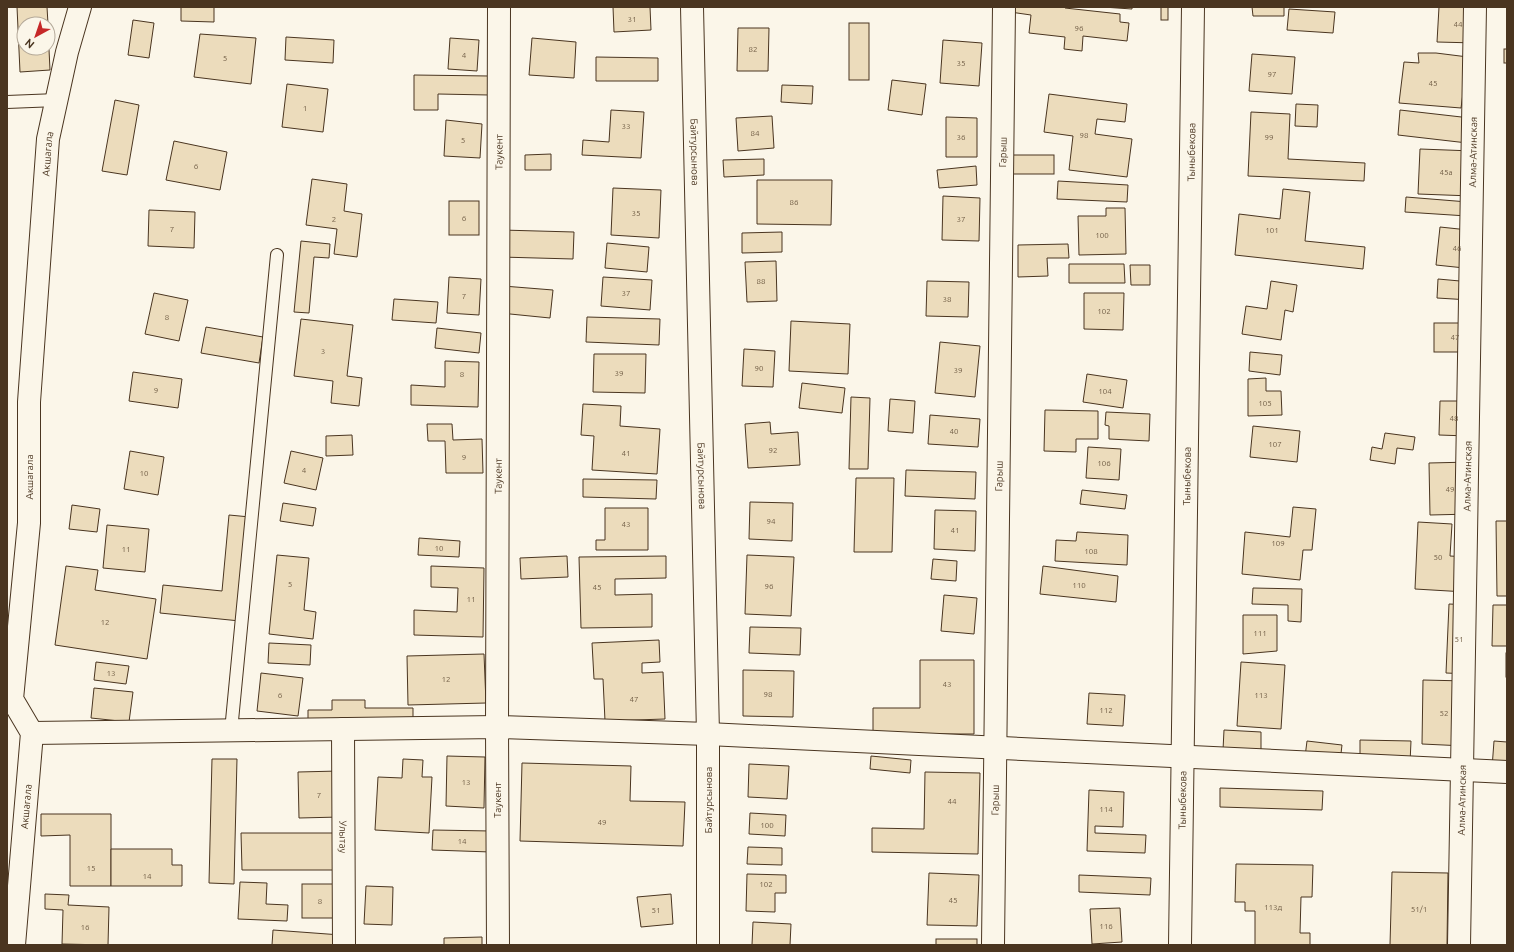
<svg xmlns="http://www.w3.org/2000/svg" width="1514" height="952" font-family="Ubuntu,sans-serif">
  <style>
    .building { fill: #ecdcbc; stroke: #4a3520 }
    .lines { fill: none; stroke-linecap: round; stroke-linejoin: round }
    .service-casing { stroke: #4a3520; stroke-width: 14 }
    .minor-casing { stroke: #4a3520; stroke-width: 24 }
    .service { stroke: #fbf6e9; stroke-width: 12 }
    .minor { stroke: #fbf6e9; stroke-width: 22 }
    .labels { text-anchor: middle; stroke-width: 3; stroke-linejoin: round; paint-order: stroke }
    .number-label { font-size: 8px; fill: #725f47 }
    .street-label { font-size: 10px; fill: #4a3520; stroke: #fbf6e9 }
  </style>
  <rect width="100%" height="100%" fill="#fbf6e9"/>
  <g class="building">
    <polygon points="17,7 47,7 48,24 24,24 24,48 48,48 48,29 50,70 20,72"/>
    <polygon points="181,7 214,7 214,22 181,21"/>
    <polygon points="613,7 650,7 651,30 614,32"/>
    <polygon points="1010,7 1065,7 1065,8 1120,14 1120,22 1129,23 1127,41 1083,36 1082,51 1064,49 1065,37 1029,33 1031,15 1010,12"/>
    <polygon points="1103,7 1132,7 1132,9"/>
    <rect x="1161" y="7" width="7" height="13"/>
    <polygon points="1252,7 1284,7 1284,16 1253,16"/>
    <polygon points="1439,7 1478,7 1476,43 1437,42"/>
    <polygon points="1289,9 1335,12 1333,33 1287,30"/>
    <polygon points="133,20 154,23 149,58 128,55"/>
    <rect x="849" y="23" width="20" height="57"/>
    <polygon points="738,28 769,28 768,71 737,71"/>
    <polygon points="200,34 256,38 251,84 194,77"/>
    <polygon points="286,37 334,40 333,63 285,60"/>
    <polygon points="450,38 479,40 477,71 448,69"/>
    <polygon points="532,38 576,42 574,78 529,75"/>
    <polygon points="943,40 982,43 979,86 940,83"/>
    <rect x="1504" y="49" width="3" height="14"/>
    <polygon points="1418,53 1436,53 1468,57 1461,108 1399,103 1404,62 1419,63"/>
    <polygon points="1252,54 1295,57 1292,94 1249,91"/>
    <polygon points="596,57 658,58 658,81 596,81"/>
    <polygon points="414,75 489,76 489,95 438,94 438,110 414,110"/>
    <polygon points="892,80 926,84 922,115 888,110"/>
    <polygon points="287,84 328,89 323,132 282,127"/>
    <polygon points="782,85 813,86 812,104 781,102"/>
    <polygon points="1049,94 1127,104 1125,122 1097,119 1095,134 1132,139 1127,177 1069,170 1073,136 1044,132"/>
    <polygon points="115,100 139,105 127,175 102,171"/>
    <polygon points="1296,104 1318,105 1317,127 1295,126"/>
    <polygon points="611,110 644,112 641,158 582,155 583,140 609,142"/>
    <polygon points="1400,110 1479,119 1476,144 1398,135"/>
    <polygon points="1251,112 1290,114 1288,159 1365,163 1364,181 1248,176"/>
    <polygon points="772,116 774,148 738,151 736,118"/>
    <polygon points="946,117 977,118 977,157 946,157"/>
    <polygon points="446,120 482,124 480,158 444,156"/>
    <polygon points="174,141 227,152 220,190 166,180"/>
    <polygon points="1420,149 1473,151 1472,196 1418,194"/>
    <polygon points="551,154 551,170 525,170 525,155"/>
    <rect x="1010" y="155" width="44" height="19"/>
    <polygon points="764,159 764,175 724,177 723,160"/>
    <polygon points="976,166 977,185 939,188 937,170"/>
    <polygon points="312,179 347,184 344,211 362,214 357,257 334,254 337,229 306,225"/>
    <polygon points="757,180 832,180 831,225 757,224"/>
    <polygon points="1058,181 1128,185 1127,202 1057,199"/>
    <polygon points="613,188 661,190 659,238 611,235"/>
    <polygon points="1283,189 1310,192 1305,241 1365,247 1363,269 1235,255 1239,214 1280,219"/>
    <polygon points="943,196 980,198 979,241 942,240"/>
    <polygon points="1406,197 1468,202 1467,216 1405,212"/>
    <rect x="449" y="201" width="30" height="34"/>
    <polygon points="1106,208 1125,208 1126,254 1079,255 1078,216 1106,216"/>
    <polygon points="149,210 195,212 194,248 148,246"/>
    <polygon points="1440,227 1478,231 1474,269 1436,265"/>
    <polygon points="501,230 574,232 573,259 500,257"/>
    <polygon points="782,232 782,252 742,253 742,233"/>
    <polygon points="301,241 330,244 329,258 314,257 309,313 294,312"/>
    <polygon points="607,243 649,247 647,272 605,268"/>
    <polygon points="1068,244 1069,258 1047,258 1048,276 1018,277 1018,245"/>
    <polygon points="776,261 777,301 747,302 745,262"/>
    <polygon points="1069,264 1124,264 1125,283 1069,283"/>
    <polygon points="1130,265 1150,265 1150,285 1131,285"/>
    <polygon points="449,277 481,279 479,315 447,313"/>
    <polygon points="603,277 652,280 650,310 601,306"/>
    <polygon points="1438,279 1471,282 1470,300 1437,298"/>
    <polygon points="927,281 969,282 968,317 926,316"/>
    <polygon points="1271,281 1297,285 1293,312 1285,310 1281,340 1242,334 1246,306 1267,309"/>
    <polygon points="503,286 553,290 550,318 500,313"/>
    <polygon points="154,293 188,300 179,341 145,334"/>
    <polygon points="1084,293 1124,293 1123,330 1084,329"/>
    <polygon points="394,299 438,302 436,323 392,320"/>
    <polygon points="587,317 660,319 659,345 586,342"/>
    <polygon points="301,319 353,325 347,376 362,378 359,406 331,403 333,381 294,376"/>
    <polygon points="791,321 850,324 848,374 789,371"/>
    <rect x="1434" y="323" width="41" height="29"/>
    <polygon points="206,327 263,337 259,363 201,353"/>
    <polygon points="437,328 481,333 479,353 435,348"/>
    <polygon points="940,342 980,346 975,397 935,393"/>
    <polygon points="744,349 775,351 773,387 742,386"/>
    <polygon points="1250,352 1282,355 1280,375 1249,371"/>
    <polygon points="594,354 646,354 645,393 593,392"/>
    <polygon points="445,361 479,362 478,407 411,405 411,385 445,387"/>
    <polygon points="133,372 182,379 178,408 129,401"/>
    <polygon points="1087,374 1127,380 1123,408 1083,402"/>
    <polygon points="1266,378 1266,391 1281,391 1282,415 1248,416 1248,379"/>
    <polygon points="802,383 845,388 842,413 799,408"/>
    <polygon points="851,397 870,398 868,469 849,469"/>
    <polygon points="890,399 915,401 913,433 888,431"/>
    <polygon points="1440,401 1469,401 1468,436 1439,435"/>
    <polygon points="583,404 621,406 620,426 660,429 657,474 592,470 594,436 581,435"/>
    <polygon points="1045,410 1098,411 1098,439 1076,439 1076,452 1044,451"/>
    <polygon points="1106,412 1150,414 1149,441 1109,439 1109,426 1105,425"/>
    <polygon points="930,415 980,419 978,447 928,444"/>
    <polygon points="770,422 771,434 798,432 800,465 748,468 745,424"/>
    <polygon points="427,424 452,424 453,440 482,439 483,473 446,473 445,441 428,441"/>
    <polygon points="1253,426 1300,431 1297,462 1250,457"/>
    <polygon points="1385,433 1415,437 1413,450 1397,448 1395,464 1370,460 1372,447 1382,449"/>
    <polygon points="352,435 353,455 326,456 326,436"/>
    <polygon points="1088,447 1121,449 1119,480 1086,478"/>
    <polygon points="130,451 164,457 158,495 124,489"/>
    <polygon points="291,451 323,458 316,490 284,483"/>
    <polygon points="1471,462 1472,514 1430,515 1429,463"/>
    <polygon points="906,470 976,472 975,499 905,496"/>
    <polygon points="856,478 894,478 892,552 854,552"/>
    <polygon points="583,479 657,480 656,499 583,497"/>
    <polygon points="1082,490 1127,495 1125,509 1080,504"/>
    <polygon points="750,502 793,503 792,541 749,539"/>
    <polygon points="283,503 316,508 313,526 280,521"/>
    <polygon points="72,505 100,509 97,532 69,529"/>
    <polygon points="1293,507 1316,509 1312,550 1303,550 1300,580 1242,574 1245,532 1290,537"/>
    <polygon points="605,508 648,508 648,550 596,550 596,540 605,540"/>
    <polygon points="935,510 976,511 975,551 934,549"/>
    <polygon points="229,515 250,517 240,621 160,613 163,585 222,591"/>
    <polygon points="1496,521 1507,521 1507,596 1497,596"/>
    <polygon points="1418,522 1452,524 1450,556 1468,557 1466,592 1415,589"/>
    <polygon points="107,525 149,529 145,572 103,568"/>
    <polygon points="1077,532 1128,535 1127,565 1055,561 1056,540 1076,541"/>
    <polygon points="419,538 460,541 459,557 418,555"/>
    <polygon points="277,555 309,558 304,610 316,612 313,639 269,634"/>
    <polygon points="747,555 794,557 791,616 745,614"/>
    <polygon points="567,556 568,577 521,579 520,558"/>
    <polygon points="666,556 666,578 615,579 615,595 652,594 652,627 581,628 579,557"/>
    <polygon points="933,559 957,561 956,581 931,579"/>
    <polygon points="66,566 98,570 95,590 156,599 147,659 55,645"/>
    <polygon points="431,566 484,568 483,637 414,635 414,610 457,612 458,588 431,587"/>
    <polygon points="1043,566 1118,576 1116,602 1040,594"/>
    <polygon points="1253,588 1302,589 1301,622 1288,621 1288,605 1252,604"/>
    <polygon points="944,595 977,598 974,634 941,631"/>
    <polygon points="1449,604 1473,605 1470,674 1446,673"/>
    <polygon points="1493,605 1507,605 1507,646 1492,646"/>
    <polygon points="1243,615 1277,615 1277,651 1243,654"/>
    <polygon points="750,627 801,628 800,655 749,653"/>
    <polygon points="659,640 660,662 642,663 642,673 663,672 665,719 605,721 603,679 594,679 592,643"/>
    <polygon points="269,643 311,645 310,665 268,663"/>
    <rect x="1506" y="653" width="1" height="24"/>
    <polygon points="484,654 486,703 408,705 407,656"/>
    <polygon points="920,660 974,660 974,734 873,734 873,708 920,708"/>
    <polygon points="96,662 129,666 126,684 94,680"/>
    <polygon points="1241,662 1285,665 1281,729 1237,726"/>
    <polygon points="743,670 794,671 793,717 743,716"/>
    <polygon points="261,673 303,678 298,716 257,711"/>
    <polygon points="1423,680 1466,681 1465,746 1422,744"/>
    <polygon points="94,688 133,692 129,722 91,718"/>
    <polygon points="1089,693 1125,695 1123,726 1087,724"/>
    <polygon points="332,700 365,700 365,708 413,708 413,726 308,727 308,710 332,710"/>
    <polygon points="1224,730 1261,732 1261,752 1223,750"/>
    <polygon points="1360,740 1411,741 1410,763 1360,762"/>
    <polygon points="1307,741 1342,745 1340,762 1305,757"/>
    <polygon points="1494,741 1507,742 1507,770 1492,768"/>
    <polygon points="447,756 485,757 484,808 446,806"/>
    <polygon points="871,756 911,760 910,773 870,769"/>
    <polygon points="212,759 237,759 234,884 209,883"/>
    <polygon points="403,759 423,760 422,777 432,777 429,833 375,830 378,777 402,778"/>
    <polygon points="522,763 631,766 630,801 685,802 683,846 520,841"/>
    <polygon points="749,764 789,766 787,799 748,797"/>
    <polygon points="339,771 340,817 299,818 298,772"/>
    <polygon points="925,772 980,773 978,854 872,852 872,828 924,829"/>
    <polygon points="1220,788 1323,791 1322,810 1220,807"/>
    <polygon points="1089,790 1124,792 1123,827 1095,826 1095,833 1146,835 1145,853 1087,851"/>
    <polygon points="750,813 786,815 785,836 749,834"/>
    <polygon points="41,814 111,814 111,886 70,886 70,835 41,836"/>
    <polygon points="433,830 491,831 491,852 432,850"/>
    <polygon points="241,833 337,833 337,870 242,870"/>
    <polygon points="748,847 782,848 782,865 747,864"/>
    <polygon points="111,849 172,849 172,865 182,865 182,886 111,886"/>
    <polygon points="1236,864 1313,865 1312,897 1301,897 1300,933 1310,933 1310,945 1255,945 1255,911 1245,911 1245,902 1235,902"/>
    <polygon points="1392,872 1448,873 1447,945 1390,945"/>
    <polygon points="929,873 979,875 977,926 927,925"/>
    <polygon points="747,874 786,875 786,893 775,893 775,912 746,911"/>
    <polygon points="1079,875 1151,878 1150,895 1079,892"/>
    <polygon points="240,882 267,883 266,904 288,905 287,921 238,919"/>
    <rect x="302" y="884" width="36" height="34"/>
    <polygon points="366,886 393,887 392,925 364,924"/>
    <polygon points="45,894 69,895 68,905 109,907 108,945 62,944 63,910 45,909"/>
    <polygon points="671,894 673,924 641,927 637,897"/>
    <polygon points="1120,908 1122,942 1092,944 1090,909"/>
    <polygon points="753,922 791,924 790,945 752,945"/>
    <polygon points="273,930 341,935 340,945 272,945"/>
    <polygon points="482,937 482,945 444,945 444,938"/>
    <rect x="936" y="939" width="41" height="6"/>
  </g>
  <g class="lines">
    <g class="service-casing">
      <g id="service">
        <polyline points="7,102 57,100"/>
        <polyline points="231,731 277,255"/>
      </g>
    </g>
    <g class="minor-casing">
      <g id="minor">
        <path id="s1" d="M 692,7 L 708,734 L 708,945"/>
        <path id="s2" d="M 343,729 L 344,945"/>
        <polyline points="32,733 497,727 708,734 1507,772"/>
        <path id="s3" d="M 14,945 L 32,733 L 12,699 L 29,523 L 29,402 L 48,139 L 67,52 L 80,7"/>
        <path id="s4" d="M 498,945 L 497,727 L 499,7"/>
        <path id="s5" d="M 993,945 L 1004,7"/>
        <path id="s6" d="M 1180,945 L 1193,7"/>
        <path id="s7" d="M 1459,945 L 1475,7"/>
      </g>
    </g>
    <use href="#service" class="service"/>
    <use href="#minor" class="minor"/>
  </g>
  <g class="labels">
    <g class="number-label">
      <text x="632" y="22">31</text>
      <text x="1458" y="27">44</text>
      <text x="1079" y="31">96</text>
      <text x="753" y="52">82</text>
      <text x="464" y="58">4</text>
      <text x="225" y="61">5</text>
      <text x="961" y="66">35</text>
      <text x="1272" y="77">97</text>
      <text x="1433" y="86">45</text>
      <text x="305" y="111">1</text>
      <text x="626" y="129">33</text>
      <text x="755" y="136">84</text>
      <text x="1084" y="138">98</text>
      <text x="961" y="140">36</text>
      <text x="1269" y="140">99</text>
      <text x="463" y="143">5</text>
      <text x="196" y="169">6</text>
      <text x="1446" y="175">45а</text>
      <text x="794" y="205">86</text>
      <text x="636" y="216">35</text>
      <text x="464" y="221">6</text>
      <text x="334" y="222">2</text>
      <text x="961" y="222">37</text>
      <text x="172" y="232">7</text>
      <text x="1272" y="233">101</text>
      <text x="1102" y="238">100</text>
      <text x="1457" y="251">46</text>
      <text x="761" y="284">88</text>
      <text x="626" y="296">37</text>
      <text x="464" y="299">7</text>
      <text x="947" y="302">38</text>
      <text x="1104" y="314">102</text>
      <text x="167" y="320">8</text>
      <text x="1455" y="340">47</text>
      <text x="323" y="354">3</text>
      <text x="759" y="371">90</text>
      <text x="958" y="373">39</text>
      <text x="619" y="376">39</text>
      <text x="462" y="377">8</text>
      <text x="156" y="393">9</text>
      <text x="1105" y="394">104</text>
      <text x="1265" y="406">105</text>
      <text x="1454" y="421">48</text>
      <text x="954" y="434">40</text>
      <text x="1275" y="447">107</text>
      <text x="773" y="453">92</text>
      <text x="626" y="456">41</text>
      <text x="464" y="460">9</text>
      <text x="1104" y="466">106</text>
      <text x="304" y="473">4</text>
      <text x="144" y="476">10</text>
      <text x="1450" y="492">49</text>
      <text x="771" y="524">94</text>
      <text x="626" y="527">43</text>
      <text x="955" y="533">41</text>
      <text x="1278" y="546">109</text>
      <text x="439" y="551">10</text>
      <text x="126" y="552">11</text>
      <text x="1091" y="554">108</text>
      <text x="1438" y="560">50</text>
      <text x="290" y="587">5</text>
      <text x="1079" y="588">110</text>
      <text x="769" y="589">96</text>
      <text x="597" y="590">45</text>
      <text x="471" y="602">11</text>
      <text x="105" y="625">12</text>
      <text x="1260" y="636">111</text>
      <text x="1459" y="642">51</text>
      <text x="111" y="676">13</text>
      <text x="446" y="682">12</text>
      <text x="947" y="687">43</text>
      <text x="768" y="697">98</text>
      <text x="280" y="698">6</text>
      <text x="1261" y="698">113</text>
      <text x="634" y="702">47</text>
      <text x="1106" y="713">112</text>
      <text x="1444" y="716">52</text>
      <text x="466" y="785">13</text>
      <text x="319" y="798">7</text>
      <text x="952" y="804">44</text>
      <text x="1106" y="812">114</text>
      <text x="602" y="825">49</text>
      <text x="767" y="828">100</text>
      <text x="462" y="844">14</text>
      <text x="91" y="871">15</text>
      <text x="147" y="879">14</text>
      <text x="766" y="887">102</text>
      <text x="953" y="903">45</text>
      <text x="320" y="904">8</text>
      <text x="1273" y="910">113д</text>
      <text x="1419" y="912">51/1</text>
      <text x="656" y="913">51</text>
      <text x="1106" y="929">116</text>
      <text x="85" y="930">16</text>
    </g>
    <g class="street-label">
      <text dy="4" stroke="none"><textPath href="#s4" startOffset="793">Таукент</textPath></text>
      <text dy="4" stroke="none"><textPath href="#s1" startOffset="145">Байтурсынова</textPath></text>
      <text dy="4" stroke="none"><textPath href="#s5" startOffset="793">Гарыш</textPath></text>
      <text dy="4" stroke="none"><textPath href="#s6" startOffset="793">Тыныбекова</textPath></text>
      <text dy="4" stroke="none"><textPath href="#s7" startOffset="793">Алма-Атинская</textPath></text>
      <text dy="4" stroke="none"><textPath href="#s3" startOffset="799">Акшагала</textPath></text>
      <text dy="4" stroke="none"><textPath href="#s4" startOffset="469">Таукент</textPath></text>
      <text dy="4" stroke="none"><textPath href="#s1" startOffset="469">Байтурсынова</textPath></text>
      <text dy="4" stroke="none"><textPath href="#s5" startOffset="469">Гарыш</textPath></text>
      <text dy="4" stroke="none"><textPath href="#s6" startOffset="469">Тыныбекова</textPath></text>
      <text dy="4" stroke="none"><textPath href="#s7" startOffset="469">Алма-Атинская</textPath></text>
      <text transform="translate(29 477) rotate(-90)" y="4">Акшагала</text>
      <text transform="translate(497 800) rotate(-90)" y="4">Таукент</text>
      <text transform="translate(708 800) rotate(-90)" y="4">Байтурсынова</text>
      <text dy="4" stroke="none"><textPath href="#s5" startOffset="145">Гарыш</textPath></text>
      <text dy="4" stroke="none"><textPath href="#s6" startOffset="145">Тыныбекова</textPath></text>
      <text dy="4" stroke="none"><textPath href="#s7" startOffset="145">Алма-Атинская</textPath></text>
      <text dy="4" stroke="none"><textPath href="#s3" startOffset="139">Акшагала</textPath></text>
      <text dy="4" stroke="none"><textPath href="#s2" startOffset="108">Улытау</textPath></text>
    </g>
  </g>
  <rect width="1514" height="952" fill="none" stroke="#4a3520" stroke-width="16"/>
  <g transform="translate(36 36) rotate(220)"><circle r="19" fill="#fbf6e9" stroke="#b4a999"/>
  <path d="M0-3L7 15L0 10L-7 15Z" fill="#c62828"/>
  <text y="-6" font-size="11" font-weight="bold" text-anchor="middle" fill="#4a3520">N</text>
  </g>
</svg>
